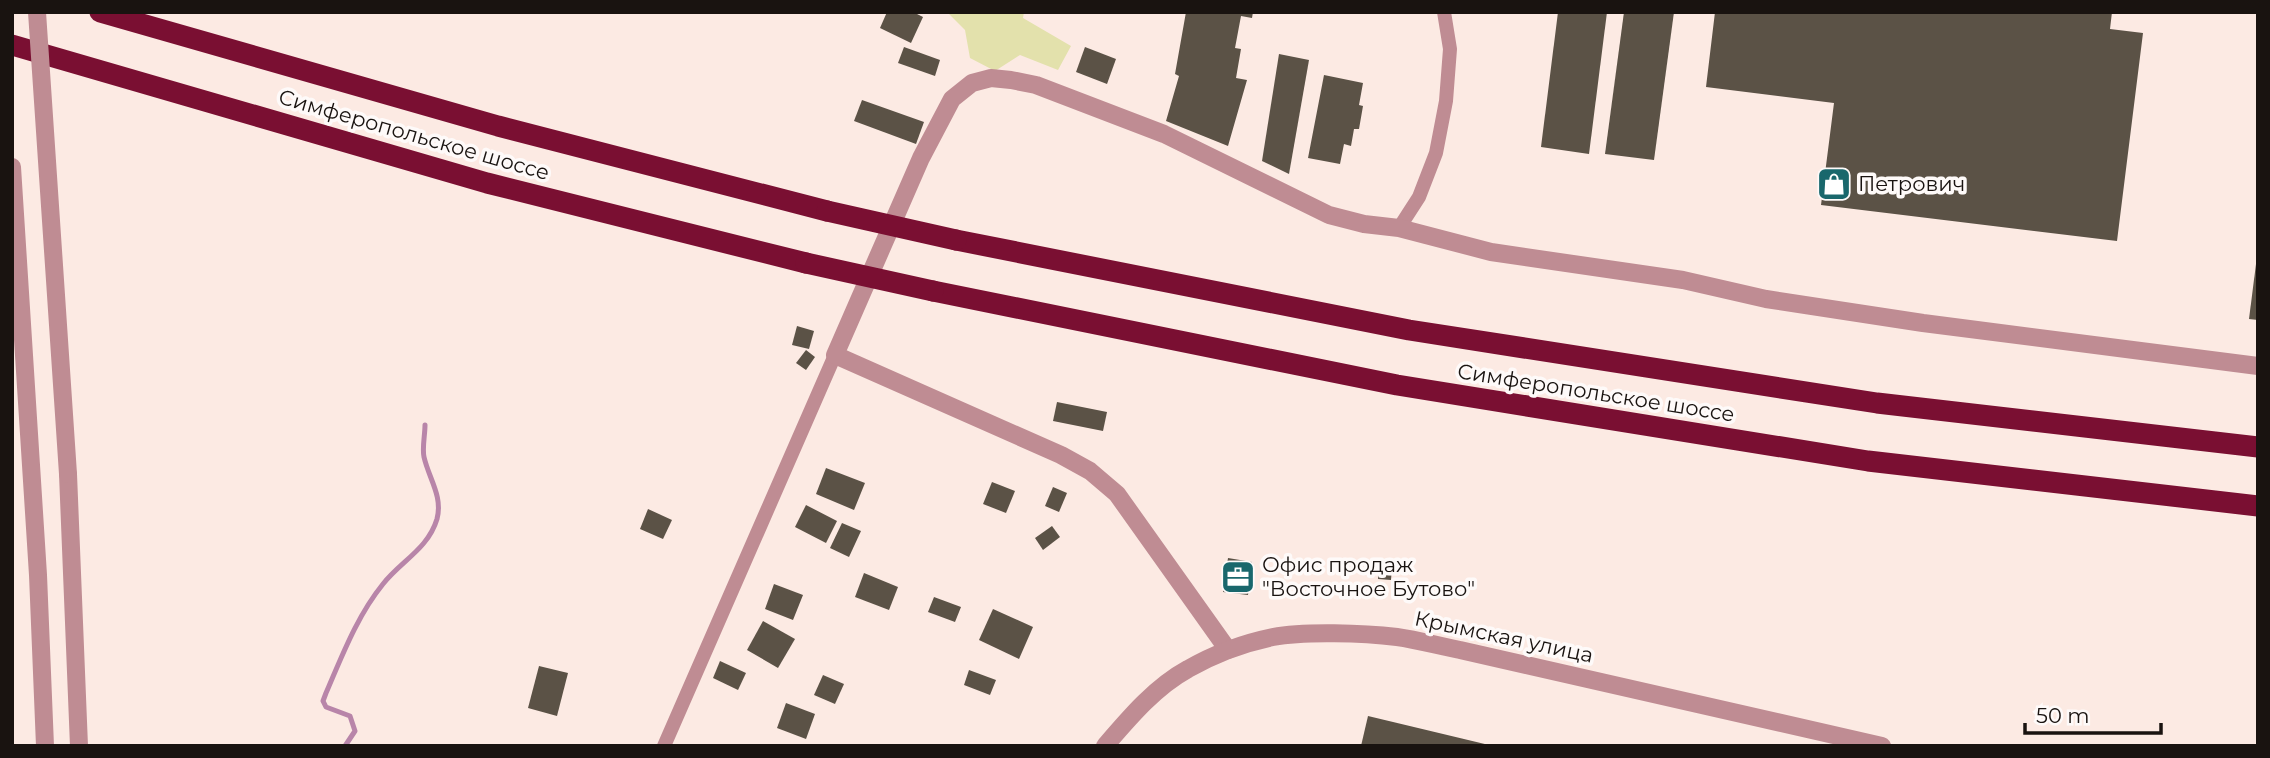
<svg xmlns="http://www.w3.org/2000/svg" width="2270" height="758" font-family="Montserrat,sans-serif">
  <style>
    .green { fill: #e3e1ac }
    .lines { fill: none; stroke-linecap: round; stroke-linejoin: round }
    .stream { stroke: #b885a9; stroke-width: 5 }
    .building { fill: #5b5246 }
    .minor { stroke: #bf8c93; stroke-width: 14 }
    .tertiary { stroke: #bf8c93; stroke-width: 18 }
    .motorway { stroke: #7a0f32; stroke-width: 21 }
    .tertiary-bridge { stroke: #bf8c93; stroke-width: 18 }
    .motorway-bridge { stroke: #7a0f32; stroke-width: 21 }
    .labels { text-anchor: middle; stroke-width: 7; stroke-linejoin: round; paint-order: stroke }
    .street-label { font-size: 21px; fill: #191310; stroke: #fefaf9 }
    .poi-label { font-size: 21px; fill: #191310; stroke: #fefaf9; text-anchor: start }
  </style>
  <rect width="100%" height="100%" fill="#fceae3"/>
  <polygon class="green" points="947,12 1024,12 1023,18 1071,46 1058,70 1020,55 995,71 970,58 965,30"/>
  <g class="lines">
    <path class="stream" d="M 345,746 L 355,731 L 350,716 L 326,707 L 323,701 L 326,693 C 342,656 357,616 383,584 C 401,561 428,549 437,519 C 443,496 429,479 424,457 C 422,448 425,435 425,425"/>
  </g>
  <g class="building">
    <polygon points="887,12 913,12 923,17 911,43 880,28"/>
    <polygon points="1186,12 1253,12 1252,18 1241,16 1235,48 1241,49 1236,78 1247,80 1228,146 1166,121 1179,76 1175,74"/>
    <polygon points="1558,12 1607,12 1589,154 1541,147"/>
    <polygon points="1624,12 1674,12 1654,160 1605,154"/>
    <polygon points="1715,12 2112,12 2110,29 2143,33 2117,241 1821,205 1834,103 1706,87"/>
    <polygon points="904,47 940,60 935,76 898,63"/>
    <polygon points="1085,47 1116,59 1107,84 1076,72"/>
    <polygon points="1279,54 1309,60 1289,174 1262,161"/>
    <polygon points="1324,75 1363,83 1359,105 1363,106 1359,129 1354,129 1351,146 1344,144 1340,164 1308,158"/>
    <polygon points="862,100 924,122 916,144 854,121"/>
    <polygon points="2256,264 2258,265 2258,320 2249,319"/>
    <polygon points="797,326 814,331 809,349 792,345"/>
    <polygon points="806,350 815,357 806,370 796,363"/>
    <polygon points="1057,402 1107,412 1103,431 1053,421"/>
    <polygon points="826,468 865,483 854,510 816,494"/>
    <polygon points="992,482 1015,491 1006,513 983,504"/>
    <polygon points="1053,487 1067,493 1059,512 1045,506"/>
    <polygon points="806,505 837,521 826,543 795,527"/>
    <polygon points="648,509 672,520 663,539 640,529"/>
    <polygon points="842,523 861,531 849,557 830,548"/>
    <polygon points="1052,526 1060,537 1043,550 1035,538"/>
    <polygon points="1228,558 1252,562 1248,595 1223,592"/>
    <polygon points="1379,566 1392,567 1391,580 1378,579"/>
    <polygon points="864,573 898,587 889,610 855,597"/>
    <polygon points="774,584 803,595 793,620 765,609"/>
    <polygon points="934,597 961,607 955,622 928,612"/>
    <polygon points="993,609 1033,627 1019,659 979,640"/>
    <polygon points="763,621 795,639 778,668 747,650"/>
    <polygon points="720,661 746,673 738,690 713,678"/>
    <polygon points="539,666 568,673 557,716 528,708"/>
    <polygon points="969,670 996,680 990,695 964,685"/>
    <polygon points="823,675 844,684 835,704 814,695"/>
    <polygon points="786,703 815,714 806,739 777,728"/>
    <polygon points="1368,716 1489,745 1489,746 1361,746"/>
  </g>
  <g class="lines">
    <g class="minor">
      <polyline points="1399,228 1419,197 1436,153 1446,101 1450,49 1444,12"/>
      <polyline points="664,746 835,355"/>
    </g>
    <g class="tertiary">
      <polyline points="12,167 38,575 45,746"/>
      <polyline points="68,474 79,746"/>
      <polyline points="1228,650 1117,494 1090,471 1061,455 835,355 921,158 952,99 972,83 991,78 1011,80 1036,85 1164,134 1329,215 1364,224 1399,228 1491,252 1683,280 1766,299 1923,323 2258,366"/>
      <path d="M 1105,746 C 1129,718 1155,687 1188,669 C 1214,654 1244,643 1273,637 C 1304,631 1364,633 1397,637 C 1418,640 1439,646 1460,650 L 1882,746"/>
    </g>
    <g class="motorway">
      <polyline points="100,12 498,126 827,211"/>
      <polyline points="12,45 487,183 806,263"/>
      <polyline points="956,240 1409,330 1877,403 2258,447"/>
      <polyline points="933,291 1397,385 1868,461 2258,506"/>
    </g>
    <polyline class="tertiary-bridge" points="37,12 68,474"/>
    <g class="motorway-bridge">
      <polyline points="827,211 956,240"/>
      <polyline points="806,263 933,291"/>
    </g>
  </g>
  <defs>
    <g id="shop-square" transform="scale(1.75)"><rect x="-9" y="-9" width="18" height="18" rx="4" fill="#19676c" stroke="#fefaf9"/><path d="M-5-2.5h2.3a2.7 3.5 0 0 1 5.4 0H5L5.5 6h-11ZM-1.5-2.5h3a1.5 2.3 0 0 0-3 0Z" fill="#fff"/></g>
    <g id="office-square" transform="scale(1.75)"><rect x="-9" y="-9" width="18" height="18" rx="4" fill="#19676c" stroke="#fefaf9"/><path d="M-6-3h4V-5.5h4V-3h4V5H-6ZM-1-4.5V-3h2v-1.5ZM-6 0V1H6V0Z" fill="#fff"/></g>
  </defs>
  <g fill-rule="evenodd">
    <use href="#shop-square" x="1834" y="184"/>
    <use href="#office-square" x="1238" y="577"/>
  </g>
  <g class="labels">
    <g class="street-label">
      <text transform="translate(414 135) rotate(16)" y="7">Симферопольское шоссе</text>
      <text transform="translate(1596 393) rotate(9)" y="7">Симферопольское шоссе</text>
      <text transform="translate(1504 637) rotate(12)" y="7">Крымская улица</text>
    </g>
    <g class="poi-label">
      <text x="1858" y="191">Петрович</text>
      <text x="1262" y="572">Офис продаж<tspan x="1262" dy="24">"Восточное Бутово"</tspan></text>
    </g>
  </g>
  <rect width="2270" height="758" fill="none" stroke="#191310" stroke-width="28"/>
  <path d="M2025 723v10h136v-10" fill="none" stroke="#191310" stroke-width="3.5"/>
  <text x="2036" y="723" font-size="21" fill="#191310" stroke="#fefaf9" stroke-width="5" paint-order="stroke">50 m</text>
</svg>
